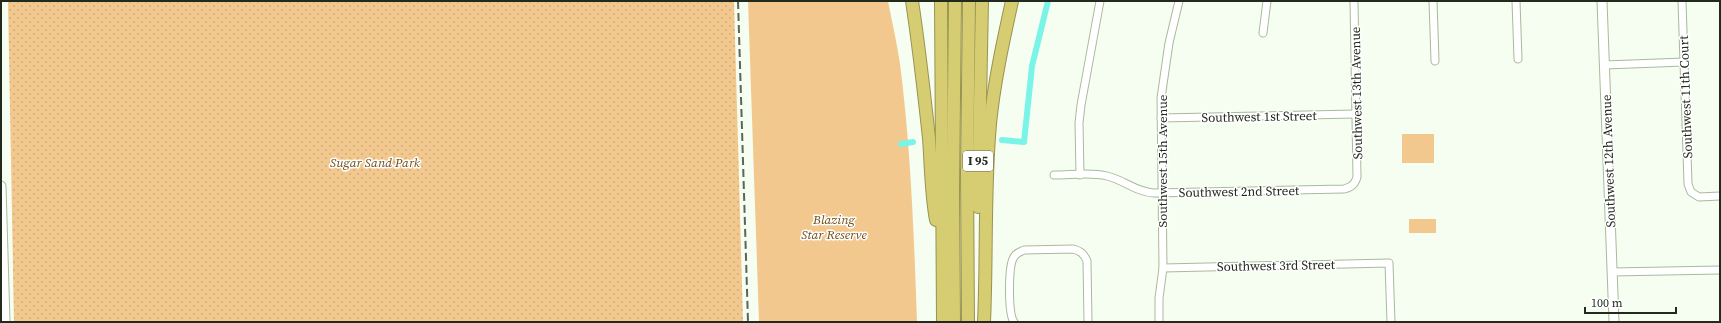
<svg xmlns="http://www.w3.org/2000/svg" width="1721" height="323" font-family="'Source Serif 4',serif">
  <style>
    .green { fill: #f3c88e }
    .park { fill: url(#park-dots) }
    .lines { fill: none; stroke-linecap: round; stroke-linejoin: round }
    .canal { stroke: #7bf4e8; stroke-width: 6 }
    .street-casing { stroke: #a9ba9b; stroke-width: 9 }
    .secondary-casing { stroke: #a9ba9b; stroke-width: 11 }
    .highway-casing { stroke: #979354; stroke-width: 14 }
    .street { stroke: #fff; stroke-width: 7 }
    .secondary { stroke: #fff; stroke-width: 9 }
    .highway { stroke: #d6cc71; stroke-width: 12 }
    .rail { stroke: #5d6458; stroke-width: 2; stroke-dasharray: 8 4; stroke-linecap: butt }
    .labels { text-anchor: middle; stroke-width: 3; stroke-linejoin: round; paint-order: stroke }
    .shield { fill: #fff; stroke: #646961; stroke-width: 1 }
    .shield-label { font-size: 12px; font-weight: bold; fill: #22291d }
    .street-label { font-size: 13px; fill: #22291d; stroke: #fff }
    .park-label { font-size: 13px; font-style: italic; fill: #704c14; stroke: #fff }
  </style>
  <defs>
    <pattern id="park-dots" width="8" height="8" patternUnits="userSpaceOnUse"><rect width="8" height="8" fill="#f3c88e"/><path d="M2 2h.1M6 6h.1" fill="none" stroke="#d0ac7a" stroke-width="1.8" stroke-linecap="round"/></pattern>
  </defs>
  <rect width="100%" height="100%" fill="#f6fef1"/>
  <g class="green">
    <path d="M 748,1 L 888,1 C 892,22 897,43 900,64 C 911,149 914,236 917,322 L 759,322 Z"/>
    <rect x="1402" y="134" width="32" height="29"/>
    <rect x="1409" y="219" width="27" height="14"/>
  </g>
  <polygon class="park" points="8,1 734,1 743,322 14,322"/>
  <g class="lines">
    <g class="canal">
      <polyline points="1002,140 1024,142 1032,66 1048,1"/>
      <polyline points="901,144 913,142"/>
    </g>
    <g class="street-casing">
      <g id="street">
        <polyline points="1433,1 1435,61"/>
        <polyline points="1516,1 1518,59"/>
        <polyline points="1682,1 1688,184 1691,192 1699,197 1720,196"/>
        <polyline points="1263,33 1267,1"/>
        <polyline points="1605,65 1684,62"/>
        <polyline points="1161,118 1356,114"/>
        <path d="M 1054,175 C 1071,175 1091,172 1107,176 C 1124,180 1136,192 1154,193 L 1344,189 C 1352,187 1355,184 1357,177 L 1354,1"/>
        <polyline points="1080,175 1079,123 1081,105 1100,1"/>
        <polyline points="1163,268 1389,263 1391,322"/>
        <polyline points="1612,272 1720,270"/>
        <path d="M 1014,322 C 1008,314 1008,265 1014,257 C 1016,253 1020,252 1024,250 L 1073,249 C 1081,251 1084,254 1087,261 L 1088,322"/>
        <polyline points="1159,322 1159,298 1163,268 1161,98 1169,43 1179,1"/>
      </g>
    </g>
    <g class="secondary-casing">
      <g id="secondary">
        <polyline points="1602,1 1614,322"/>
        <polyline points="1,186 5,322"/>
      </g>
    </g>
    <g class="highway-casing">
      <g id="highway">
        <path d="M 912,1 C 919,47 924,92 929,138 C 931,165 931,193 936,220"/>
        <polyline points="941,1 943,322"/>
        <polyline points="978,207 982,1"/>
        <polyline points="954,322 953,192 955,1"/>
        <polyline points="968,322 967,172 969,1"/>
        <path d="M 984,322 C 987,256 984,190 990,124 C 994,83 1003,42 1012,1"/>
      </g>
    </g>
    <use href="#street" class="street"/>
    <use href="#secondary" class="secondary"/>
    <use href="#highway" class="highway"/>
    <polyline class="rail" points="738,1 748,322"/>
  </g>
  <g class="labels">
    <rect class="shield" x="963" y="151" width="30" height="20" rx="3"/>
    <g class="shield-label">
      <text x="978" y="165">I 95</text>
    </g>
    <g class="street-label">
      <text transform="translate(1356 93) rotate(-91)" y="5">Southwest 13th Avenue</text>
      <text transform="translate(1685 97) rotate(-92)" y="5">Southwest 11th Court</text>
      <text transform="translate(1259 116) rotate(-1)" y="5">Southwest 1st Street</text>
      <text transform="translate(1162 161) rotate(-90)" y="5">Southwest 15th Avenue</text>
      <text transform="translate(1608 161) rotate(-92)" y="5">Southwest 12th Avenue</text>
      <text transform="translate(1239 191) rotate(-1)" y="5">Southwest 2nd Street</text>
      <text transform="translate(1276 265) rotate(-1)" y="5">Southwest 3rd Street</text>
    </g>
    <g class="park-label">
      <text x="375" y="167">Sugar Sand Park</text>
      <text x="834" y="224">Blazing<tspan x="834" dy="15">Star Reserve</tspan></text>
    </g>
  </g>
  <rect width="1721" height="323" fill="none" stroke="#22291d" stroke-width="4"/>
  <path d="M1585 307v6h91v-6" fill="none" stroke="#22291d" stroke-width="2"/>
  <text x="1591" y="307" font-size="12" fill="#22291d" stroke="#ffffff" stroke-width="3" paint-order="stroke">100 m</text>
</svg>
